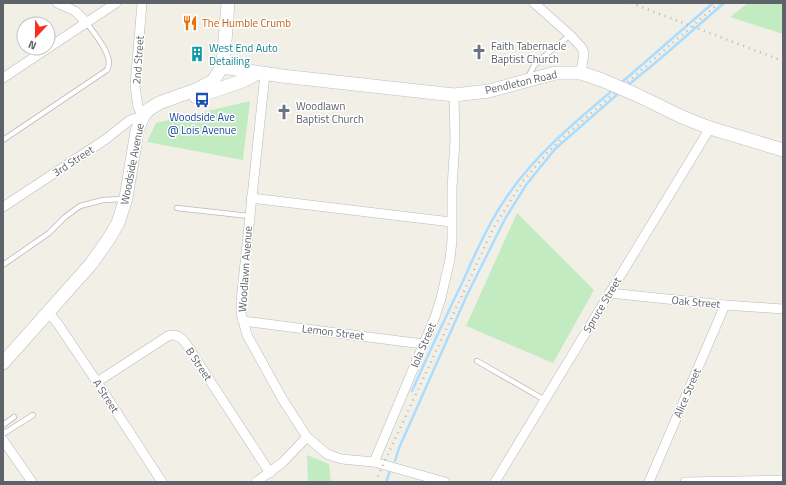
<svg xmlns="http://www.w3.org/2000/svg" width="786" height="485" font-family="'Titillium Web',sans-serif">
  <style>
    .green { fill: #c3ebc2 }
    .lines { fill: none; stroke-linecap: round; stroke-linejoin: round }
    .stream { stroke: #adf; stroke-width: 2.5 }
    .lane-casing { stroke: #b7babf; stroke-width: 6 }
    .street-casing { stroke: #b7babf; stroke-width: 10 }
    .secondary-casing { stroke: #babec4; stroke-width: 14 }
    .lane { stroke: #fff; stroke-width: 4.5 }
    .street { stroke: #fff; stroke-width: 9 }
    .secondary { stroke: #fff; stroke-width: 13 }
    .rail { stroke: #b6b7b8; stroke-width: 2.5; stroke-dasharray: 1 5; stroke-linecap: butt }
    .secondary-bridge-casing { stroke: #babec4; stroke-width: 14; stroke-linecap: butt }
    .secondary-bridge { stroke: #fff; stroke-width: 13 }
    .labels { text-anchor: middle; stroke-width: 3; stroke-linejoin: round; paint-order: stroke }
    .food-label { font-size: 11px; fill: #c56008; stroke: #fff; text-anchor: start }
    .worship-label { font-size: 11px; fill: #5b616d; stroke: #fff; text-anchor: start }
    .culture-label { font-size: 11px; fill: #0d838f; stroke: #fff; text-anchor: start }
    .street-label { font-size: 11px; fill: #5e6369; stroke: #fff }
    .transit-label { font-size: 11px; fill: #164399; stroke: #fff }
  </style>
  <rect width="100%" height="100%" fill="#f2efe7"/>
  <g class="green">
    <polygon points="748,3 783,3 783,34 730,17"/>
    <polygon points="250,101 243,160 147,142 156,123"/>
    <polygon points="517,213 594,290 553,363 466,326"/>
    <polygon points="307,455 329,464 331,482 308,482"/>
  </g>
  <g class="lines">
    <g class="stream">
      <polyline points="621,83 713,3"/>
      <polyline points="627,86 661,58 724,3"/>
      <path d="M 412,391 C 428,355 445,318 463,281 C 476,252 489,222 508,195 C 536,154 575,122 613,90"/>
      <polyline points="395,461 399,448 467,295 505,219 526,185 555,149 620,92"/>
      <polyline points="386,482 390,471"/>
    </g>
    <g class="lane-casing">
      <g id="lane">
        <polyline points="528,77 534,66 541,59 570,35"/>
        <path d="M 3,140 L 107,70 C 115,57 95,35 87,23"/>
        <polyline points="177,208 249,216"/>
        <polyline points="3,265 49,233 65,217 80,206 103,200 124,199"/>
        <polyline points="477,361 545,400"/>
        <polyline points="3,425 14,417"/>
        <polyline points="3,434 33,415"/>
      </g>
    </g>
    <g class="street-casing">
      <g id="street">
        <polyline points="57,3 75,11 87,23"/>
        <polyline points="534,3 570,35 582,48 584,53 581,73"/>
        <polyline points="48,48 116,3"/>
        <polyline points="265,74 241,301 241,313 247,335 283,400 307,437 327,454 335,457 342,459 374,462 445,482"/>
        <polyline points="3,78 48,48"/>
        <polyline points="251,198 451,222"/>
        <polyline points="3,207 106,139 130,120 143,116 138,107 135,86 142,3"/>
        <polyline points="609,293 725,305 783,309"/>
        <polyline points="48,312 58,324 97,382 162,482"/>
        <polyline points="243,321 423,344"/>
        <path d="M 97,382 L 168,336 C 181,331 188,347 194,356 L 270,473"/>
        <polyline points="3,440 32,482"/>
        <polyline points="374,462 435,317 441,298 450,259 452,240 452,188 455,140 454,95"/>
        <polyline points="256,482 282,463 307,437"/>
        <path d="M 495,482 C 566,364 639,246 710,128"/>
        <polyline points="649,482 725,305"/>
        <polyline points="685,482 783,480"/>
      </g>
    </g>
    <g class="secondary-casing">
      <g id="secondary">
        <polyline points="222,67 282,76 454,95 489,91 555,73 581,73 602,80"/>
        <polyline points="637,95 682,117 710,128 783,150"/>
        <polyline points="196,97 245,80 258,73"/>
        <polyline points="3,363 91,264 108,240 118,223 126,198 137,131 143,116 148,110 159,103 198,89 213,81 222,67 224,54 228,3"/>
      </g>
    </g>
    <use href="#lane" class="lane"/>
    <use href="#street" class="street"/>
    <use href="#secondary" class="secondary"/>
    <g class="rail">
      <polyline points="631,3 783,61"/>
      <polyline points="375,482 494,227 523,181 549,151 567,134 719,3"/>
    </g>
    <g class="secondary-bridge-casing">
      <polyline id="secondary-bridge" points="602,80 637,95"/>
    </g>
    <use href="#secondary-bridge" class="secondary-bridge"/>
  </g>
  <defs>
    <g id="restaurant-bare" transform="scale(1.2)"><path d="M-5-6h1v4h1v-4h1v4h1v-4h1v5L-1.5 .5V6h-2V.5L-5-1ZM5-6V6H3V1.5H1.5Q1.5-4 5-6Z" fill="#e8710a" stroke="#fff" stroke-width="2.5" paint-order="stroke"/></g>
    <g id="church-bare" transform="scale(1.2)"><path d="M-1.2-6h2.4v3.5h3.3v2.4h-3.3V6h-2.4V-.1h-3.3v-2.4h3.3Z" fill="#6b7280" stroke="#fff" stroke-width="2.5" paint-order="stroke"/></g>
    <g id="building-bare" transform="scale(1.2)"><path d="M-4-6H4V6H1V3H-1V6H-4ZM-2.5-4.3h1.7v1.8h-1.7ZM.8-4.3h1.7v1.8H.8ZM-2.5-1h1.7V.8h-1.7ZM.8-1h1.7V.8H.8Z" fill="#0f9aa8" stroke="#fff" stroke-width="2.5" paint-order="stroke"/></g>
    <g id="bus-bare" transform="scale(1.2)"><path d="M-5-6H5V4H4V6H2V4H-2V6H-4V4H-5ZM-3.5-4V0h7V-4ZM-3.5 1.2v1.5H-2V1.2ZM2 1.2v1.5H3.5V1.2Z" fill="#1a4fb4" stroke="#fff" stroke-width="2.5" paint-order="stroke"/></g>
  </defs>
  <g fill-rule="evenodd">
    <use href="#restaurant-bare" x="190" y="23"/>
    <use href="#church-bare" x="479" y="52"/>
    <use href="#building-bare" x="197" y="54"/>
    <use href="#bus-bare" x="202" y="100"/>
    <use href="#church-bare" x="284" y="112"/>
  </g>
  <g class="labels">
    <g class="food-label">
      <text x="202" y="27">The Humble Crumb</text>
    </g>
    <g class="worship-label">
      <text x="491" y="50">Faith Tabernacle<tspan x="491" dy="13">Baptist Church</tspan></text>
      <text x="296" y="110">Woodlawn<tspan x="296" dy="13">Baptist Church</tspan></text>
    </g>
    <g class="culture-label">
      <text x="209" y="52">West End Auto<tspan x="209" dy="13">Detailing</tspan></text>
    </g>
    <g class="street-label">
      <text transform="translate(138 60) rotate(-86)" y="4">2nd Street</text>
      <text transform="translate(521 82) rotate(-13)" y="4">Pendleton Road</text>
      <text transform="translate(73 161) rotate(-33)" y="4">3rd Street</text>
      <text transform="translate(132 164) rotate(-79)" y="4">Woodside Avenue</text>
      <text transform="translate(245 269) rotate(-86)" y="4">Woodlawn Avenue</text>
      <text transform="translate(696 302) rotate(5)" y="4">Oak Street</text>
      <text transform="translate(602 305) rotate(-59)" y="4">Spruce Street</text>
      <text transform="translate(333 332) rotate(7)" y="4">Lemon Street</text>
      <text transform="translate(423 345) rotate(-67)" y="4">Iola Street</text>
      <text transform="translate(199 364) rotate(56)" y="4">B Street</text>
      <text transform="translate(687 393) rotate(-67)" y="4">Alice Street</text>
      <text transform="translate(106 396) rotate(57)" y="4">A Street</text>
    </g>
    <g class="transit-label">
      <text x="202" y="121">Woodside Ave<tspan x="202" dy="13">@ Lois Avenue</tspan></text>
    </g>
  </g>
  <rect width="786" height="485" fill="none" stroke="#5e6369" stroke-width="8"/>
  <g transform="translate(36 36) rotate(202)"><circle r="19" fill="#ffffff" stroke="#bfc1c3"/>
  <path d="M0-3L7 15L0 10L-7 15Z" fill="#fa2d24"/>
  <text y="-6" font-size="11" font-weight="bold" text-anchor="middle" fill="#5e6369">N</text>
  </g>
</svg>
